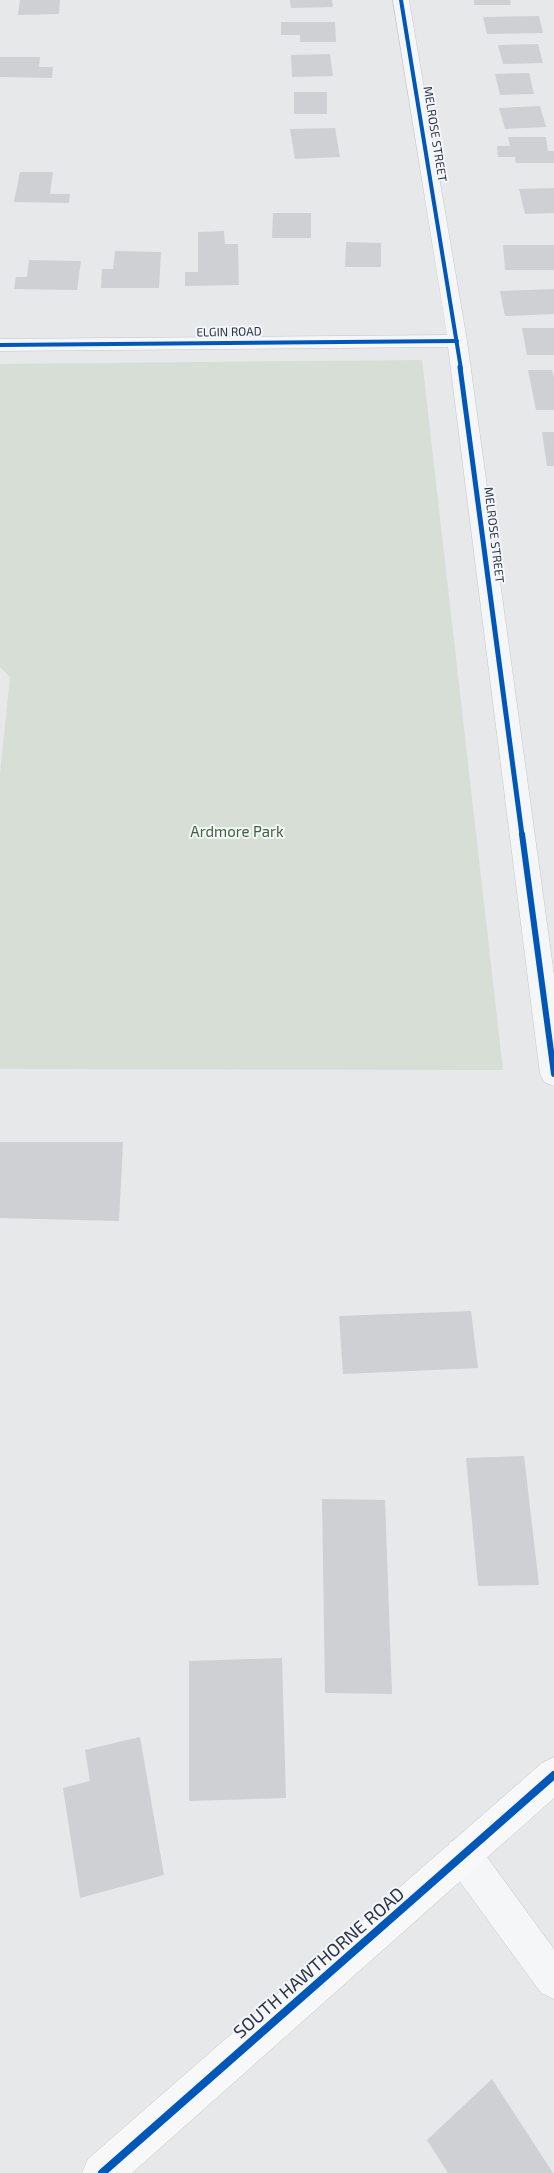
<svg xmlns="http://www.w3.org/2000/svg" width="554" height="2173" font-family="'Exo 2',sans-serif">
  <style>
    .green { fill: #d6ded6 }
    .building { fill: #ced0d3 }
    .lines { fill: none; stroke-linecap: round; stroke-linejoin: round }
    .street-casing { stroke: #c4c6c8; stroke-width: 1 }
    .secondary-casing { stroke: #c4c6c8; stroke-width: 1 }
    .street { fill: #f5f6f7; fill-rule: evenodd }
    .secondary { fill: #f8f8f8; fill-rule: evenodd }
    .cycleway-far3-casing { stroke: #f4f6f9; stroke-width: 5.5 }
    .cycleway-far2-casing { stroke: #f4f6f9; stroke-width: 8 }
    .cycleway-far1-casing { stroke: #f4f6f9; stroke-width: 9 }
    .cycleway-casing { stroke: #f4f6f9; stroke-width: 11 }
    .cycleway-far3 { stroke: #0057b8; stroke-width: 4 }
    .cycleway-far2 { stroke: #0057b8; stroke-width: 5 }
    .cycleway-far1 { stroke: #0057b8; stroke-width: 6 }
    .cycleway { stroke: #0057b8; stroke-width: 8 }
    .labels { text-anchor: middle; stroke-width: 4; stroke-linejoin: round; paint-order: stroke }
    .far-street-label { font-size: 12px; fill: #2b3445; stroke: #f4f6f9 }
    .park-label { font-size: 15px; fill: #3f6138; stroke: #f4f6f9 }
    .near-street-label { font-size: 18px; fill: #2b3445; stroke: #f4f6f9 }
  </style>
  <rect width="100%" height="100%" fill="#e6e8ea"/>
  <polygon class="green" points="422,360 503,1070 0,1069 0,774 10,677 0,667 0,364"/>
  <g class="building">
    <polygon points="20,0 60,0 59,14 18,15"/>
    <polygon points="290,0 332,0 333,7 291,8"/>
    <polygon points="474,0 510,0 511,5 474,5"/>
    <polygon points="539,16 543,33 487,34 483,17"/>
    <polygon points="281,22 335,22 336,42 300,42 300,35 281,35"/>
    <polygon points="538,44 543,63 503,64 498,45"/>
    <polygon points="330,54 333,76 292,77 291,55"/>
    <polygon points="0,57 40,57 39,67 53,67 52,78 0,77"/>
    <polygon points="529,73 534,94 500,95 495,74"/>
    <rect x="294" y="92" width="33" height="22"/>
    <polygon points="540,106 546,127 505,129 499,108"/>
    <polygon points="335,128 340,157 295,159 290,129"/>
    <polygon points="508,137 546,137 548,151 554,151 554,163 516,163 515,157 498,157 497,146 510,146"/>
    <polygon points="20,172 53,172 50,194 70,194 69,203 14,202"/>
    <polygon points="554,188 554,213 525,214 519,189"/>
    <polygon points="273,213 311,213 311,238 272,238"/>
    <polygon points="224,231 225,244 238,244 239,285 185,286 185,272 198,272 198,232"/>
    <polygon points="346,242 381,243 381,267 345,267"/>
    <polygon points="503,245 554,245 554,270 505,270"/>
    <polygon points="115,251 161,252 159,288 101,288 102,269 113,269"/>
    <polygon points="29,260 81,261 77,290 14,289 16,277 27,277"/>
    <polygon points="554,289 554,314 505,316 500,291"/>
    <polygon points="522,328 554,328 554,355 527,355"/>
    <polygon points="528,370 552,370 554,378 554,410 536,410"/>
    <polygon points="542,432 554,432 554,466 547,466"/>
    <polygon points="0,1142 123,1142 119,1221 0,1218"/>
    <polygon points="471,1311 478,1368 343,1374 339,1316"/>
    <polygon points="524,1456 539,1585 478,1586 466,1458"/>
    <polygon points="322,1499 385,1500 392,1694 325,1693"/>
    <polygon points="282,1658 286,1798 189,1801 189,1661"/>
    <polygon points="140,1737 164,1875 80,1898 63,1788 90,1781 85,1750"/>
    <polygon points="492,2079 553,2173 448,2173 427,2140"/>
  </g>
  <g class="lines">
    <g class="street-casing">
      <g id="street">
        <polygon points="393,0 409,0 467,341 554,975 554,1086 544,1082 540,1074 448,347 0,351 0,339 447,335"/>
        <polygon points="463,1837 476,1842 554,1949 554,1999 541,1993 450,1868 445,1855 450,1842"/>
      </g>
    </g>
    <g class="secondary-casing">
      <polygon id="secondary" points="554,1757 554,1798 132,2173 82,2173 88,2159 542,1763"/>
    </g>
    <use href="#street" class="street"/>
    <use href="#secondary" class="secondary"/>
    <g class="cycleway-far3-casing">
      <g id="cycleway-far3">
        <polyline points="401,0 461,369"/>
        <polyline points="0,345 457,341"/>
      </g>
    </g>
    <g class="cycleway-far2-casing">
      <polyline id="cycleway-far2" points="460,367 522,835"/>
    </g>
    <g class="cycleway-far1-casing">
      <polyline id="cycleway-far1" points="522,834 554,1074"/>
    </g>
    <g class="cycleway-casing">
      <polyline id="cycleway" points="102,2173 554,1775"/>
    </g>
    <use href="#cycleway-far3" class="cycleway-far3"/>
    <use href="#cycleway-far2" class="cycleway-far2"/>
    <use href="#cycleway-far1" class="cycleway-far1"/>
    <use href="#cycleway" class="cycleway"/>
  </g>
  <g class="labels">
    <g class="far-street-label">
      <text transform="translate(435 134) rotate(81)" y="4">MELROSE STREET</text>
      <text transform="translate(229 332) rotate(-1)" y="4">ELGIN ROAD</text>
      <text transform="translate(494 535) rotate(83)" y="4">MELROSE STREET</text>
    </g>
    <g class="park-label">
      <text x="237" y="837">Ardmore Park</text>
    </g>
    <g class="near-street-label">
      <text transform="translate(319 1963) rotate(-41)" y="6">SOUTH HAWTHORNE ROAD</text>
    </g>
  </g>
</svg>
